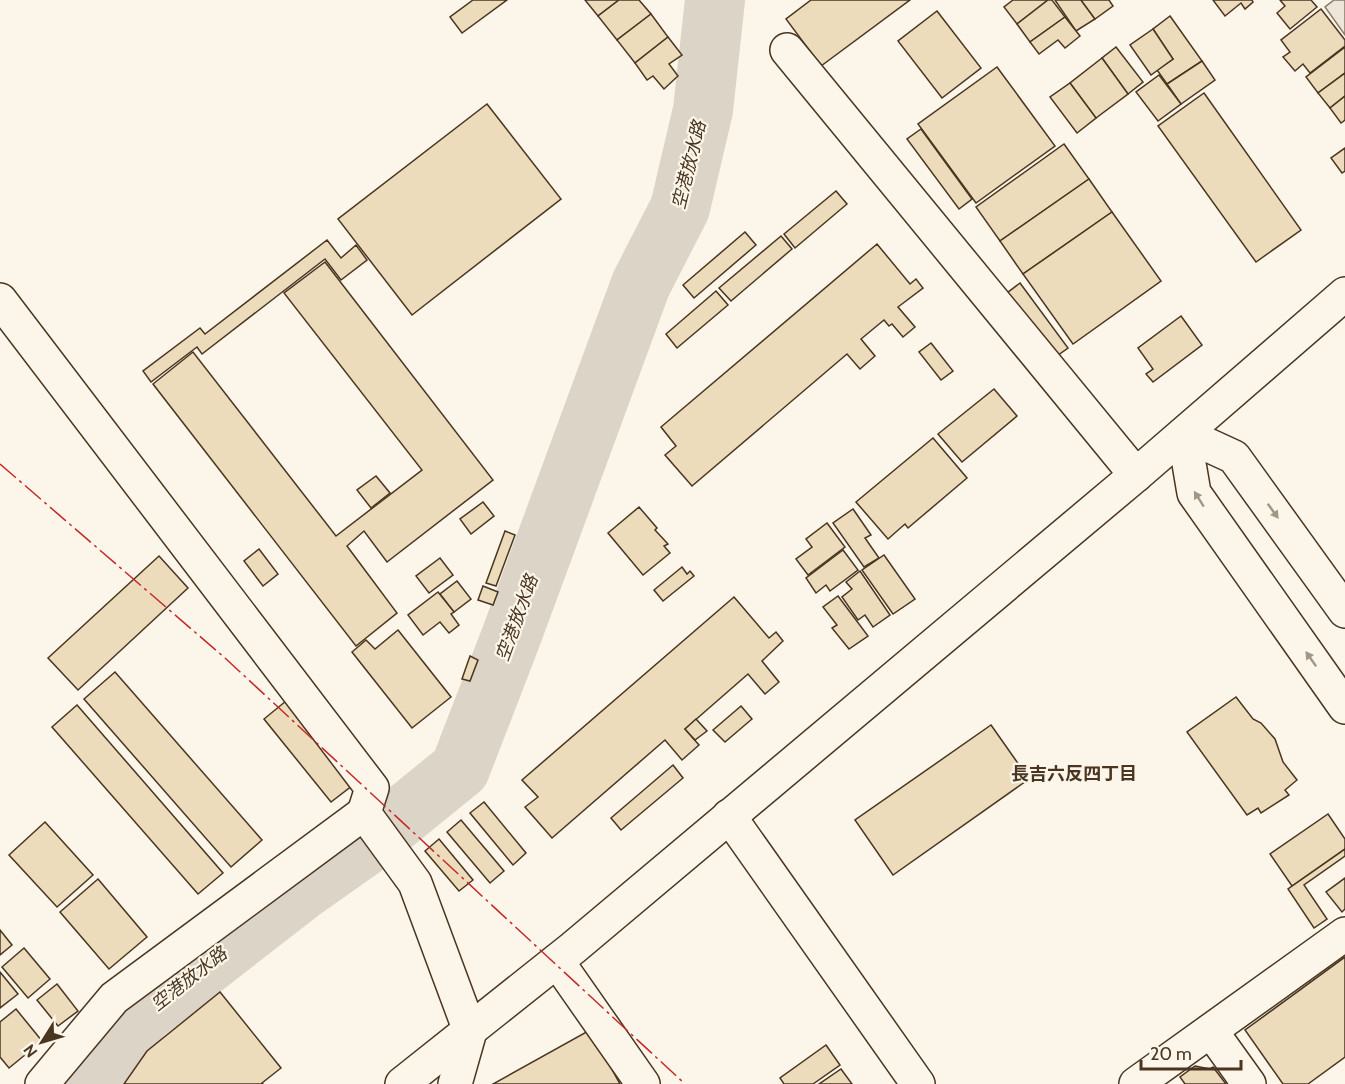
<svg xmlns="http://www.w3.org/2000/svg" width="1345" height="1084" font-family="Cabin,'Noto Sans JP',sans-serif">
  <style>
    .green { fill: #ede6d9; stroke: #887966; stroke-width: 1.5 }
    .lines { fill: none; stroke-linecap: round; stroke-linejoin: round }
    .river { stroke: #dcd4c6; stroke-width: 60 }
    .building { fill: #ecdcbc; stroke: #4a3520; stroke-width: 1.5 }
    .minor-casing { stroke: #4a3520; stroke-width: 36 }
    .minor { stroke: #fbf6e9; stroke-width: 33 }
    .power { stroke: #c62828; stroke-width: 1.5; stroke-dasharray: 21 4.5 3 4.5; stroke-linecap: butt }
    .oneway { fill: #a29684 }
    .labels { text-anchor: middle; stroke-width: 4.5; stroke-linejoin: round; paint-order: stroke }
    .water-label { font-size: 18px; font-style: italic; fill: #4a3520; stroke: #fbf6e9 }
    .neighbourhood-label { font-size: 18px; font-weight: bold; fill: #4a3520; stroke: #fbf6e9 }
  </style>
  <rect width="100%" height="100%" fill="#fbf6e9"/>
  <polygon class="green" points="1334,0 1345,0 1345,35 1325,7"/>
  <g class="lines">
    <polyline class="river" points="84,1084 144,1013 301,891 369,843 460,769 511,637 641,284 680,208 703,110 715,0"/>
  </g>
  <g class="building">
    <polygon points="473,0 507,0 462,33 450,17"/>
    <polygon points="585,0 619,0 598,16"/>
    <polygon points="619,0 639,0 651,14 617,40 598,16"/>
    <polygon points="811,0 910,0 821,66 786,19"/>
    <polygon points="1013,0 1048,0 1017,24 1004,7"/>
    <polygon points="1048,0 1052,0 1065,17 1030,42 1017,24"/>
    <polygon points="1055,0 1081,0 1095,19 1076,31"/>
    <polygon points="1081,0 1109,0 1113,6 1095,19"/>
    <polygon points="1213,0 1252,0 1253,2 1245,9 1241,3 1225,16"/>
    <polygon points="1280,0 1311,0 1317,7 1290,29 1277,13 1285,6"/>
    <polygon points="1321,9 1345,40 1345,46 1310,73 1303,64 1295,71 1283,57 1290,52 1281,40"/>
    <polygon points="937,11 981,68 942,98 898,41"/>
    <polygon points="651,14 668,37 635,63 617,40"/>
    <polygon points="1170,16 1202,61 1167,84 1157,70 1173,59 1153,29"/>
    <polygon points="1065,17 1080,36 1065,48 1058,40 1039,54 1030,42"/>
    <polygon points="1153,29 1173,59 1151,75 1130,45"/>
    <polygon points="668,37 682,55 669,64 678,76 664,89 653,76 647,80 635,63"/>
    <polygon points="1116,47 1143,82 1128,94 1102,58"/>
    <polygon points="1345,47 1345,73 1318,93 1306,77"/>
    <polygon points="1102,58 1128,94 1096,118 1070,83"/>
    <polygon points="1202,61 1215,80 1181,104 1167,84"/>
    <polygon points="997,67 1055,146 976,203 918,124"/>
    <polygon points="1345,73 1345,96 1330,108 1318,93"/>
    <polygon points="1159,75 1181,104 1158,121 1136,92"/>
    <polygon points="1070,83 1096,118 1077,133 1050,97"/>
    <polygon points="1204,93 1301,230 1256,262 1158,126"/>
    <polygon points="1345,96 1345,120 1341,123 1330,108"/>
    <polygon points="487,104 561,199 412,315 338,219"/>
    <polygon points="921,129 972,199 959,209 907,139"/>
    <polygon points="1064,144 1089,179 1000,241 976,207"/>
    <polygon points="1345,148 1345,171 1342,173 1331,158"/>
    <polygon points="1089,179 1112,212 1023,274 1000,241"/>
    <polygon points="836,191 847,204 795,248 784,234"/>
    <polygon points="1112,212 1161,281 1073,344 1023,274"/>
    <polygon points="745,232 756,245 694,298 683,285"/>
    <polygon points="781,236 792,249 731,301 719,288"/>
    <polygon points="327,240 341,258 356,245 367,260 341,280 325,259 202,354 197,347 151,382 143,371 200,328 205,334"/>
    <polygon points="877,244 910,284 916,279 923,288 898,307 915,327 903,337 892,324 889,326 884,320 861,339 875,356 860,369 847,354 692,486 665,455 676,446 661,427"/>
    <polygon points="325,262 493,480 387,562 364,531 347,546 397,613 356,646 153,384 193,352 336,536 422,470 284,293"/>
    <polygon points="1020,283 1068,348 1054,358 1007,293"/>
    <polygon points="716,291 728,305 677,348 666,334"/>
    <polygon points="1181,316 1202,345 1153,382 1146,374 1153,369 1138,348"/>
    <polygon points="931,343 953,371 941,380 919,352"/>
    <polygon points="994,389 1017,416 962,462 938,434"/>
    <polygon points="933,438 967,478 908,528 905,524 888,539 856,502"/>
    <polygon points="376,476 390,493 371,508 357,490"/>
    <polygon points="483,502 494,516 471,534 460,519"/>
    <polygon points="639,507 657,528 655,530 668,544 664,546 670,553 643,575 608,533"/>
    <polygon points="853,509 871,535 865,538 879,558 864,567 833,523"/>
    <polygon points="827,523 845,547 808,575 796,559 812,547 806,539"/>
    <polygon points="505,531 515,535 496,586 486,583"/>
    <polygon points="259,549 278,574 263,586 244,561"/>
    <polygon points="843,550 858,570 830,591 826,585 816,593 806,578"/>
    <polygon points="884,555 915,599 893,614 862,570"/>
    <polygon points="159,556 188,588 78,690 48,658"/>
    <polygon points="440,558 453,575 429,593 416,576"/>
    <polygon points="682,567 687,574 690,571 694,576 663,601 654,590"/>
    <polygon points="860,571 890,615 873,627 865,615 858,620 842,597 852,589 846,582"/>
    <polygon points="457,581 471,599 454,612 440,594"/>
    <polygon points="483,586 498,592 493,605 478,600"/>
    <polygon points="438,592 454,612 451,614 459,625 449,633 440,622 423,635 408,615"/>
    <polygon points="838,596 868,636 849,649 832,628 837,625 823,607"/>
    <polygon points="734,597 769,638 776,632 783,641 762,661 779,682 765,694 748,674 685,729 699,745 682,760 665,740 552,838 525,807 538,797 522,780"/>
    <polygon points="398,630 451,697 412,728 352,652 366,640 375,649"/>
    <polygon points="470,656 478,660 470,681 462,679"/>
    <polygon points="115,672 262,840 231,867 84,699"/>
    <polygon points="1236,697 1253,719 1261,723 1275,739 1283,762 1297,780 1285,790 1289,795 1261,813 1258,808 1247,815 1187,732"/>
    <polygon points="286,701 353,785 331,802 264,719"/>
    <polygon points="77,705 223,873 198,894 52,727"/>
    <polygon points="741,706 752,719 725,742 713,730"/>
    <polygon points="696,719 707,731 695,740 685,729"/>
    <polygon points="991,725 1029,779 893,875 855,820"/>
    <polygon points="673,765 683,778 621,830 611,818"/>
    <polygon points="484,802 526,853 513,865 470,813"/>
    <polygon points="1328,814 1345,839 1345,849 1292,886 1270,854"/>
    <polygon points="461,820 504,871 490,883 447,832"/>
    <polygon points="45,822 93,875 57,907 9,855"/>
    <polygon points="439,839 473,880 459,891 425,851"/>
    <polygon points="1345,849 1345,856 1304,885 1327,919 1314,928 1288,889"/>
    <polygon points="1345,878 1345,909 1342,912 1326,892"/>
    <polygon points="98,879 147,937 109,969 60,912"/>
    <polygon points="0,930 12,945 0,955"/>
    <polygon points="24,948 50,979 28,998 2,967"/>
    <polygon points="1345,957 1345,1057 1308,1084 1283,1084 1245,1030"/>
    <polygon points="0,972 18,994 0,1008"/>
    <polygon points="57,984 78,1011 58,1026 37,1000"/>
    <polygon points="220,992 281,1068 262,1083 263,1084 124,1084 147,1051"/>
    <polygon points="16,1009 42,1041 9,1068 0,1057 0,1022"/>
    <polygon points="590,1030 620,1084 493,1084"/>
    <polygon points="826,1045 840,1065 813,1084 784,1084 780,1078"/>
    <polygon points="1195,1066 1210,1069 1213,1067 1226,1084 1185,1084 1180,1077"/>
    <polygon points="841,1069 852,1084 819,1084"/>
  </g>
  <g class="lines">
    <g class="minor-casing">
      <g id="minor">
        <polyline points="787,50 1136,475"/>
        <polyline points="0,300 372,788 364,813 415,883 470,1031 455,1084"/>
        <polyline points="1184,434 1194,493 1345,707"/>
        <polyline points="1184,434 1234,457 1345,611"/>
        <polyline points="729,816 918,1084"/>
        <polyline points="557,961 643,1084"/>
        <polyline points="1211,1031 1249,1084"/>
        <polyline points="42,1084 114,998 364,813"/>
        <polyline points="402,1084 573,948 1136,475 1345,294"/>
        <polyline points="1136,1084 1345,934"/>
      </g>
    </g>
    <use href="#minor" class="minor"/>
    <polyline class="power" points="0,464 225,658 685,1084"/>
  </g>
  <defs><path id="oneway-solid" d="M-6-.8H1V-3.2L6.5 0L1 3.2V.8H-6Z" transform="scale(1.5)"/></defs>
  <g class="oneway">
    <use href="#oneway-solid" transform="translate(1199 499) rotate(-122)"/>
    <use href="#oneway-solid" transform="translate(1273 511) rotate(54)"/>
    <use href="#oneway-solid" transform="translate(1311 659) rotate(-125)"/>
  </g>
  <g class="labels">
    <g class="water-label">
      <text transform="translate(689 165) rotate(-76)" y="6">空港放水路</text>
      <text transform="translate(517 618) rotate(-70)" y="6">空港放水路</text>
      <text transform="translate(189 979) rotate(-38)" y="6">空港放水路</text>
    </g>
    <g class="neighbourhood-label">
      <text x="1074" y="780">長吉六反四丁目</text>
    </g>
  </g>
  <g transform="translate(42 1042) rotate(233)" stroke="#fbf6e9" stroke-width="4.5" paint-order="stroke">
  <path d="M0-4.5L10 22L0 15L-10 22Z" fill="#4a3520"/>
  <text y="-9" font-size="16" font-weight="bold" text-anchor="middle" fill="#4a3520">N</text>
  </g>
  <path d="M1141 1060v9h100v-9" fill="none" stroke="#4a3520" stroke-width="3"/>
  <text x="1150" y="1060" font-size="18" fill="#4a3520" stroke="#fbf6e9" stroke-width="4.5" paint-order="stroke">20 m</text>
</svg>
